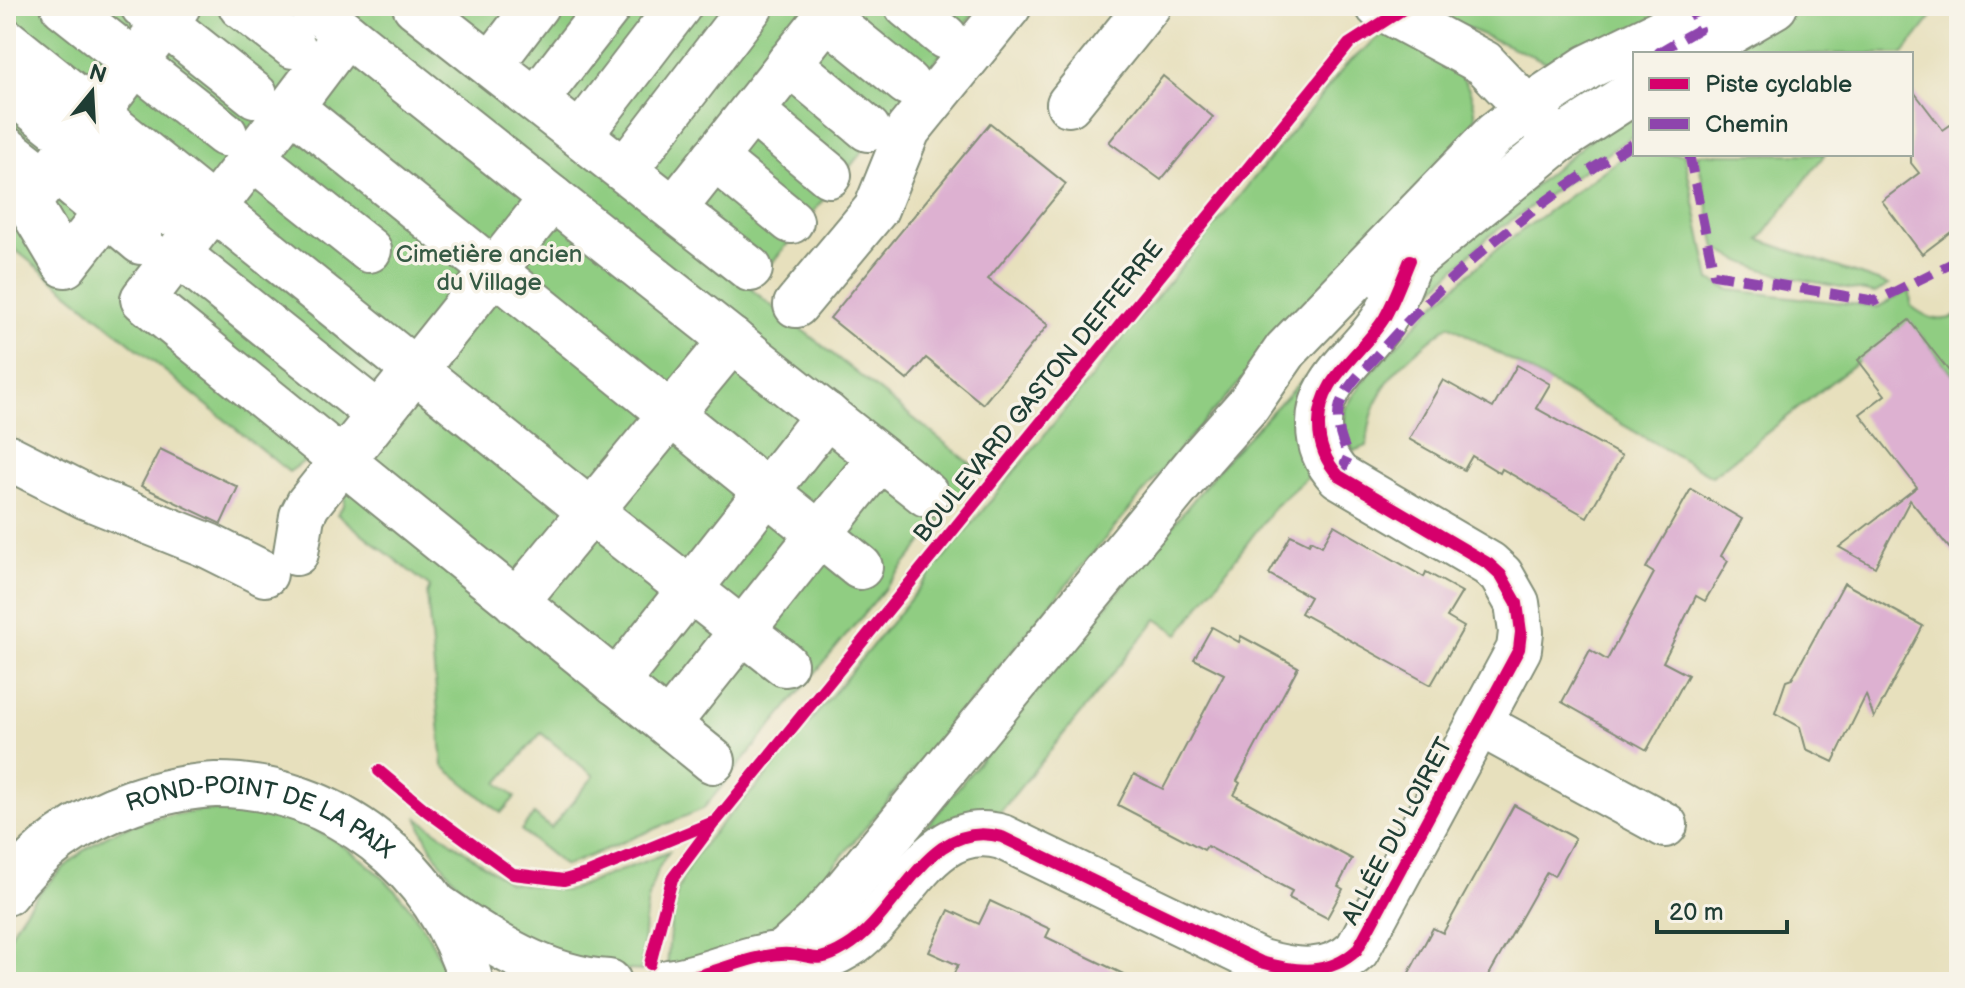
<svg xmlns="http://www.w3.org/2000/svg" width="1965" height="988" font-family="'Balsamiq Sans',sans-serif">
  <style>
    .green { fill: #90cd82; stroke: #58855b; stroke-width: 2 }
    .building { fill: #ddb1d1 }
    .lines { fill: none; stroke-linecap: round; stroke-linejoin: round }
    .minor-casing { stroke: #838e78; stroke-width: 48 }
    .minor { stroke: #fff; stroke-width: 44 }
    .quiet { stroke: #8e44ad; stroke-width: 10; stroke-dasharray: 20 10; stroke-linecap: butt }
    .cycleway-casing { stroke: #f7f3e8; stroke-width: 17 }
    .cycleway { stroke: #d6006c; stroke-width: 12 }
    .labels { text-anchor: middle; stroke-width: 7; stroke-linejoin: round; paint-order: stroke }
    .park-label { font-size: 24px; fill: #365a44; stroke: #f7f3e8 }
    .street-label { font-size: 24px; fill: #1f3d34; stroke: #f7f3e8 }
  </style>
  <rect width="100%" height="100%" fill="#f7f3e8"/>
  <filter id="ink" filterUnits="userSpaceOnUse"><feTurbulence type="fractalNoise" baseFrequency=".0125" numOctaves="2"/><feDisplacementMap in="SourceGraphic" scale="16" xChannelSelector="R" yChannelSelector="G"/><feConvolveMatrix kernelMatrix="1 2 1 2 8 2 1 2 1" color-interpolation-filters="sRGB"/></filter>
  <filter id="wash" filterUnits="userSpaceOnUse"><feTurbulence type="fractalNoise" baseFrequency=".006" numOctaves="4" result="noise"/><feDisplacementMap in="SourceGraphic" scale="32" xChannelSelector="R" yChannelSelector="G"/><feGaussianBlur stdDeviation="1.8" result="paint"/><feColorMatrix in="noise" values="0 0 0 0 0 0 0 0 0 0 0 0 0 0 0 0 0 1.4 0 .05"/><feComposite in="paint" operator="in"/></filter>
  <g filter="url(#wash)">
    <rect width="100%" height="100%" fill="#e7e0bd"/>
    <g class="green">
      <polygon points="6,6 980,6 751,289 981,472 703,809 565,866 521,830 534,814 551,828 594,776 541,733 498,783 515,797 501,813 443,766 427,594 430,587 337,514 344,505 346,489 313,462 302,463 289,472 6,242"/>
      <polygon points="1427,6 1684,6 1564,64 1551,64 1453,22"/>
      <polygon points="1796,6 1940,6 1903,54 1713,54"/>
      <path d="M 1385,32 C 1432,56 1475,63 1476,124 L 1182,446 L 813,891 L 781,921 L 749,944 L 667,970 C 669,943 670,916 678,890 C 692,848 731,814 761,782 L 1347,64 Z"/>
      <polygon points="1635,102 1635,134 1489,236 1396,325 1413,287"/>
      <path d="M 1635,148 L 1635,154 L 1684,154 L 1710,280 L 1730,290 L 1878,307 L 1910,290 L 1911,306 C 1927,318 1939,324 1959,315 L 1959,373 L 1954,377 L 1909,321 L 1712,476 L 1449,325 C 1403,362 1371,383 1367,446 L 1353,451 L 1344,431 L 1345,409 L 1362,382 L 1436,303 L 1498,248 Z"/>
      <path d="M 1697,154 L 1825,154 L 1760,240 L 1889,285 L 1875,293 C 1822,283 1762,277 1716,248 Z"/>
      <polygon points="1305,377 1312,384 1316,469 1275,506 1179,634 1157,619 993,821 935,834 925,828 1230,455"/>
      <path d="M 209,810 C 230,811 252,810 272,813 C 287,815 304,824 318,831 C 379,864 428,915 448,982 L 6,982 C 6,972 4,960 6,951 C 14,909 75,851 112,833 C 142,818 177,814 209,810 Z"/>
      <path d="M 418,818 L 508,882 L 567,891 L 669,852 C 643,885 644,932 642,971 C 620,969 595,969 574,961 C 511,939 439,883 418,818 Z"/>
    </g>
    <g id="blocks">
      <g class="building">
        <polygon points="1163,76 1213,117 1161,180 1109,142"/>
        <polygon points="1911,88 1943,130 1959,119 1959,226 1922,254 1882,201 1919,173 1911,163"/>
        <polygon points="990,123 1066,184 988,279 1048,325 983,404 926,358 907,380 830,318"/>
        <polygon points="1909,320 1959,384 1959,560 1910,500 1875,567 1839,547 1917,487 1860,414 1885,395 1858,360"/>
        <polygon points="1517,365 1550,384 1536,408 1622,456 1587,517 1502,469 1500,473 1472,456 1464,470 1409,439 1443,380 1493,408"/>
        <polygon points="160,449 238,487 221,524 141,486"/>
        <polygon points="1691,489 1742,519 1721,556 1728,561 1705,601 1696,596 1663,662 1688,675 1647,750 1562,702 1590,650 1607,660 1654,573 1646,568"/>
        <polygon points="1334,525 1424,577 1426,572 1462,592 1447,617 1464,627 1431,685 1301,613 1310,597 1269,574 1291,535 1309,544 1311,540 1322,546"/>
        <polygon points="1844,583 1923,626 1874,718 1866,695 1833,762 1806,749 1800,727 1775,713 1786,681 1792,679"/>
        <polygon points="1212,627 1239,642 1241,636 1298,667 1237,781 1240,783 1234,795 1352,859 1338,886 1343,889 1327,918 1289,898 1292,891 1207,846 1204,850 1118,805 1134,774 1163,789 1224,674 1194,659"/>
        <polygon points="1514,805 1575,838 1554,876 1547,872 1485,982 1404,982 1433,928 1443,933"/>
        <polygon points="990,901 1050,929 1046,937 1140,982 950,982 958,965 929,952 949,910 979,924"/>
      </g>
    </g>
  </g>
  <g filter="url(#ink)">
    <use href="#blocks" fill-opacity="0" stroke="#838e78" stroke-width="2"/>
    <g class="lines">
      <g class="minor-casing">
        <g id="minor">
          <polyline points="63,6 225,134"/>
          <polyline points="143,6 255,95"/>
          <polyline points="241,6 293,46"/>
          <polyline points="415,6 750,269"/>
          <polyline points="907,6 945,37"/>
          <polyline points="1378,6 1484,63 1548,130"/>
          <polyline points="346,34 291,107 860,567"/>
          <polyline points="6,41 590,511 785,664"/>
          <polyline points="1693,54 1775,6"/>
          <polyline points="789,63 868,129"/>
          <polyline points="491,65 536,6"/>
          <polyline points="6,87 164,212"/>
          <polyline points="536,100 609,6"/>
          <polyline points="1069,104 1148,6"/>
          <polyline points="291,107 143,299 713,761"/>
          <polyline points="752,111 829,175"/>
          <polyline points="580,135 679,6"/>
          <polyline points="6,149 46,180 178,6"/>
          <polyline points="252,157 369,250"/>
          <polyline points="714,158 791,221"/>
          <polyline points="54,169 141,242"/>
          <polyline points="625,170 751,6"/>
          <polyline points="46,180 28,203 65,265 129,184"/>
          <polyline points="552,198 926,494"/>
          <polyline points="674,209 826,17 907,83"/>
          <polyline points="178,254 379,415"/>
          <polyline points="1387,281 1558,141 1635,91"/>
          <polyline points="796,305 876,209 908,130 1009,6"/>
          <polyline points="6,456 87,497 209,546 265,574"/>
          <polyline points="296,553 302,516 308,504 552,198 311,6"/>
          <polyline points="516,602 732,340"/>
          <polyline points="616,683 827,415"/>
          <polyline points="668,724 880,458"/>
          <polyline points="1480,724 1665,825"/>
          <path id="s1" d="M 6,893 C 37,849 81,820 132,802 C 159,793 186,786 215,785 C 333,784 440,869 471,982"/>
          <path d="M 439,907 C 489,942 547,979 609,982"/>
          <polyline points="766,969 815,924 843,893 1202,457 1248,405 1286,350 1495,134 1540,99 1588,67 1713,6"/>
          <path d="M 668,982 C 707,978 745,956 781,954 C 813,952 811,968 846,947 C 900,915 927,816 1002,837 L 1261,962 C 1296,972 1329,976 1357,950 L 1519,649 L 1521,632 L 1517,603 L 1501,575 L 1489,564 L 1339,476 C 1326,462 1319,445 1319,426 C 1318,378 1362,355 1385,317 C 1395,299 1402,279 1410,260"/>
        </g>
      </g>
      <use href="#minor" class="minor"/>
      <g class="quiet">
        <polyline points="1660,54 1659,52 1699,29 1690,6"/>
        <polyline points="1689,154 1714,274 1876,301 1959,260"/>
        <path d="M 1339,476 L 1348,457 C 1342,440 1334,423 1340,404 C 1347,385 1364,370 1377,355 C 1449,272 1540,199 1635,142"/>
      </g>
      <g class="cycleway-casing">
        <g id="cycleway">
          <polyline points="379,771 428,812 513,874 564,880 586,874 716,821 1349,44 1408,6"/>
          <polyline points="650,964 672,879 713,824"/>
          <path d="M 668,982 C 707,978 745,956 781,954 C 813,952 811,968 846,947 C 900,915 927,816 1002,837 L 1261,962 C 1296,972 1329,976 1357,950 L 1519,649 L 1521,632 L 1517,603 L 1501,575 L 1489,564 L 1339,476 C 1326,462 1319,445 1319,426 C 1318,378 1362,355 1385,317 C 1395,299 1402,279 1410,260"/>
        </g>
      </g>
      <use href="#cycleway" class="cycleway"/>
    </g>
  </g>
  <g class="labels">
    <g class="park-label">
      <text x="489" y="262">Cimetière ancien<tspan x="489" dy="28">du Village</tspan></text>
    </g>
    <g class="street-label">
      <text transform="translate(1038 391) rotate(-51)" y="8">BOULEVARD GASTON DEFFERRE</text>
      <text transform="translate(1397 831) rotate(-62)" y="8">ALLÉE DU LOIRET</text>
      <text dy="8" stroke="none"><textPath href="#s1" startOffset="294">ROND-POINT DE LA PAIX</textPath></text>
    </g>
  </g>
  <rect width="1965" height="988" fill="none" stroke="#f7f3e8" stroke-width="32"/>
  <rect x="1633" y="52" width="280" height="104" fill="#f7f3e8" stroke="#a1aaa0" stroke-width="2"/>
  <rect x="1649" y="78" width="40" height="12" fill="#d6006c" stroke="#a1aaa0" stroke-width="2"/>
  <text x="1705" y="92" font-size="24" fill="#1f3d34">Piste cyclable</text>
  <rect x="1649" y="118" width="40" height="12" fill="#8e44ad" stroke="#a1aaa0" stroke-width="2"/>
  <text x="1705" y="132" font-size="24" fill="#1f3d34">Chemin</text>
  <g transform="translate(92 92) rotate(18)" stroke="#f7f3e8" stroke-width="6" paint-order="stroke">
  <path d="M0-6L14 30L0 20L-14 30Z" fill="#1f3d34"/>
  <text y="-12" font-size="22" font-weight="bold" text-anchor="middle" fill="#1f3d34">N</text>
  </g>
  <path d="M1657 920v12h130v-12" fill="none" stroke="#1f3d34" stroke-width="4"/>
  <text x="1669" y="920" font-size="24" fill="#1f3d34" stroke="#f7f3e8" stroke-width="6" paint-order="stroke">20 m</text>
</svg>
